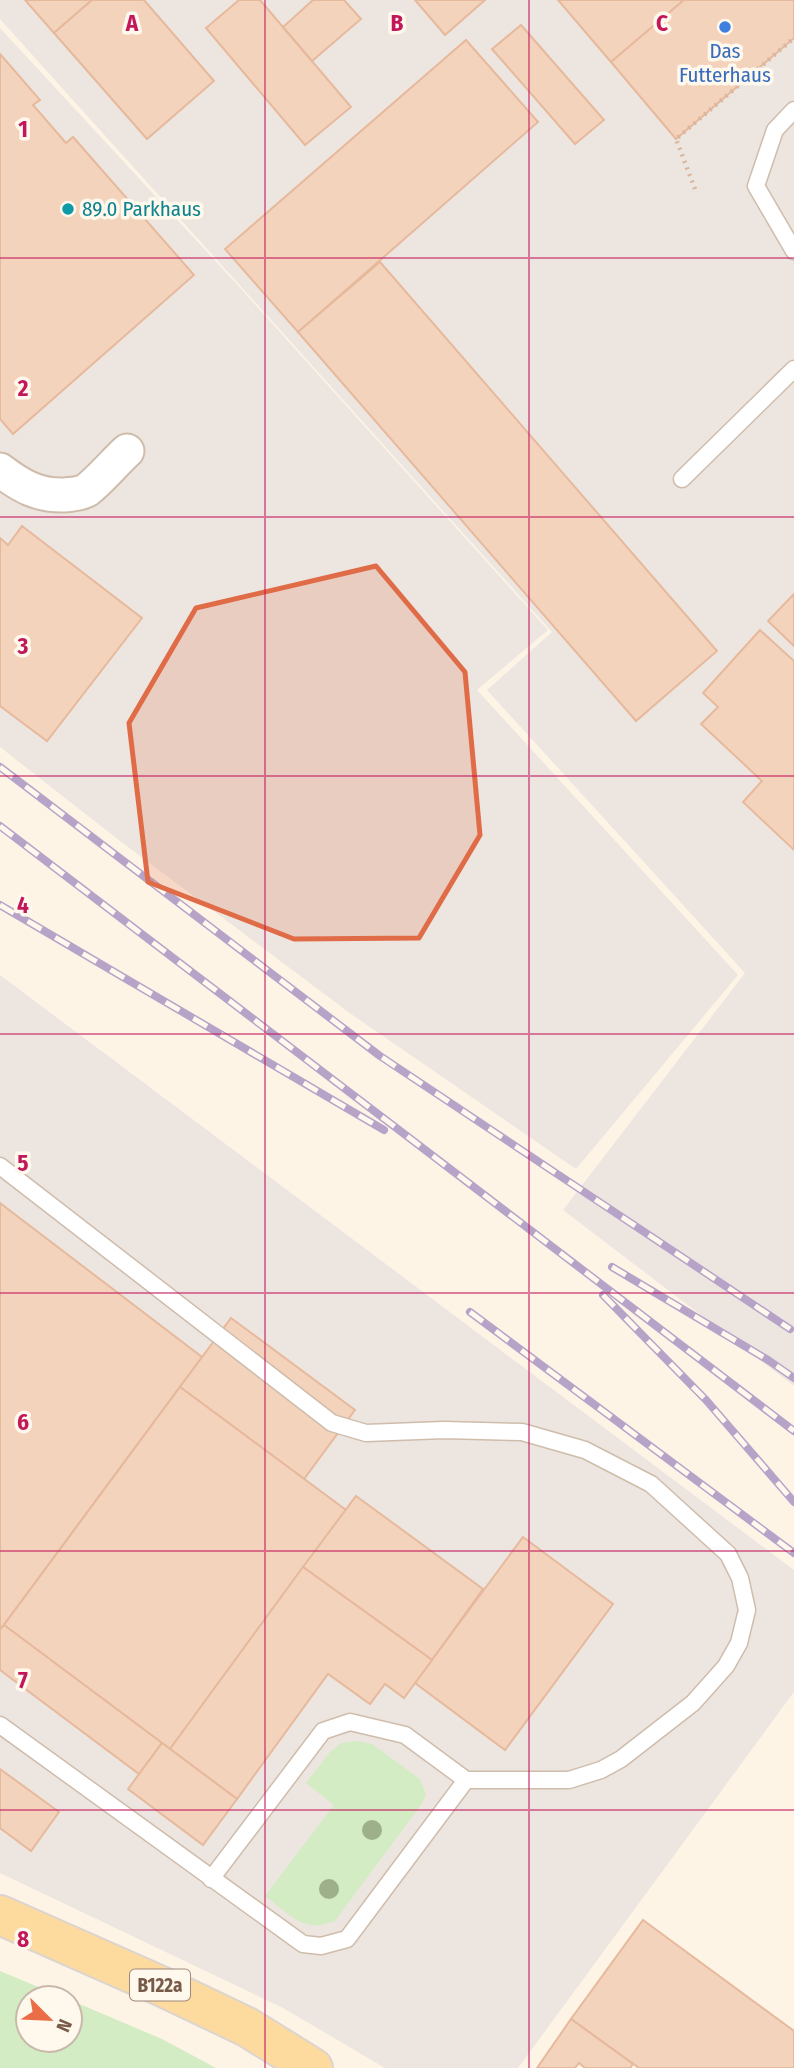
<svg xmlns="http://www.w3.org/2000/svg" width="794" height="2068" font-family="'Fira Sans Condensed',sans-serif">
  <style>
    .industrial { fill: #ede6e0 }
    .green { fill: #d3ecc4 }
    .building { fill: #f4d3bd; stroke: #e7b99c; stroke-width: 2 }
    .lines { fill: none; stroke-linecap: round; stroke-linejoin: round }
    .lane-casing { stroke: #cfbcab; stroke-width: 19 }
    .street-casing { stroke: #cfbcab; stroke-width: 37 }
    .primary-casing { stroke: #dcd4d0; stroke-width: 42 }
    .path { stroke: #d9b69f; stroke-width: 4.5; stroke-dasharray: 2 5; stroke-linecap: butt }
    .lane { stroke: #fff; stroke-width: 16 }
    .street { stroke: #fff; stroke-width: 33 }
    .primary { stroke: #fdda9d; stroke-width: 38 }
    .rail-casing { stroke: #b7a3c8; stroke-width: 8 }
    .rail { stroke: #fff8ed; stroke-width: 5; stroke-dasharray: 16; stroke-linecap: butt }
    .tree { fill: #9db08a }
    .marked { fill: #e06b47; fill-opacity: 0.2; stroke: #e06b47; stroke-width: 5; stroke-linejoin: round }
    .grid { fill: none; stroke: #c2185b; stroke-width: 2; stroke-opacity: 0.55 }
    .shop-dot { fill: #3f7fe0; stroke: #fff8ed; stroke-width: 2.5 }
    .culture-dot { fill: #0f9aa8; stroke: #fff8ed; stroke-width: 2.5 }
    .labels { text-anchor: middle; stroke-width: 7; stroke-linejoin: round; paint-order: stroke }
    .shield { fill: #fff8ed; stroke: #a0897a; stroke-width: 2 }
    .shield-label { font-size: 19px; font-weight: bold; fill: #785a49 }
    .shop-label { font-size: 21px; fill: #366cbe; stroke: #fff8ed }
    .culture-label { font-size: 21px; fill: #0d838f; stroke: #fff8ed; text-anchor: start }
    .grid-label { font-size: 23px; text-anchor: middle; font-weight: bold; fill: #c2185b; stroke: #fff8ed; stroke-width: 7; stroke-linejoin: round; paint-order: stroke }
  </style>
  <rect width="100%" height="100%" fill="#fdf4e6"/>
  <g class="industrial">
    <polygon points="0,0 794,0 794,1386 563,1210 745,973 487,690 552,632 0,19"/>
    <polygon points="0,28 233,280 548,630 477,690 738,975 576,1169 351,1014 120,841 0,747"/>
    <polygon points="0,975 794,1570 794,1692 518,2068 385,2068 283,2008 0,1873"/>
  </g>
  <g class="green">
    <path d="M 358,1741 L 372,1744 L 420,1779 L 426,1795 L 421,1805 L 335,1921 C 303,1934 290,1914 265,1896 L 334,1805 L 306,1783 L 330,1752 L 341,1743 Z"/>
    <polygon points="0,1971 65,1998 28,1998 28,2040 70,2040 70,2000 162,2039 216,2068 0,2068"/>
  </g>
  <g class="building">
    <polygon points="25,0 92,0 54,33"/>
    <polygon points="92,0 144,0 214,81 147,139 54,33"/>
    <polygon points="239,0 260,0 351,107 305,145 206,28"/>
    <polygon points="313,0 344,0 361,19 312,61 283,27"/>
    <polygon points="415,0 485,0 445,35"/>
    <polygon points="558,0 684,0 611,62"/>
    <polygon points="684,0 794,0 794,38 676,139 611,62"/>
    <polygon points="521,25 604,120 575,144 492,49"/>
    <polygon points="466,40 538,122 298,332 225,249"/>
    <polygon points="0,54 40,100 33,105 66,143 73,137 194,275 13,434 0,419"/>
    <polygon points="380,262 717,651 636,721 298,332"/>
    <polygon points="22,526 142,618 47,741 0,706 0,538 8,545"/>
    <polygon points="794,594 794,646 768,621"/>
    <polygon points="760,630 794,661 794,850 743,802 762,781 701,724 718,707 703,693"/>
    <polygon points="0,1203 202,1357 0,1630"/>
    <polygon points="231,1318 355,1410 304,1479 180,1387"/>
    <polygon points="180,1387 346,1510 170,1749 4,1625"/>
    <polygon points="356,1496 483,1589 432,1660 303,1567"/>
    <polygon points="523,1537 613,1604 505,1750 415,1683"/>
    <polygon points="303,1567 432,1660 404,1698 385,1684 370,1704 328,1674 237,1799 170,1749"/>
    <polygon points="4,1625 162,1743 139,1774 0,1670 0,1630"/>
    <polygon points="162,1743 237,1799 203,1845 128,1789"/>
    <polygon points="0,1769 59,1812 31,1851 0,1828"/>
    <polygon points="643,1920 794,2031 794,2068 639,2068 571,2019"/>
    <polygon points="571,2019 633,2064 630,2068 585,2068 579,2063 575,2068 537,2068"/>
  </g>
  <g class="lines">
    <g class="lane-casing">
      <g id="lane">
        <polyline points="794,110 775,130 756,186 794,251"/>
        <polyline points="682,479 794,369"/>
        <polyline points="0,1166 332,1423 366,1433 444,1430 522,1432 585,1450 651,1484 728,1554 740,1578 747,1610 739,1643 726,1666 693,1703 621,1759 601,1770 569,1780 466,1780 405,1735 350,1722 323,1731 211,1879"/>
        <polyline points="0,1725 303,1944 321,1946 347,1939 466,1780"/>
      </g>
    </g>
    <g class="street-casing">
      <path id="street" d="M 0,470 C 21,486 38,496 65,495 C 73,494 80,494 87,490 C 101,479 114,463 127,451"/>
    </g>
    <g class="primary-casing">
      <polyline id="primary" points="0,1915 163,1987 247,2027 313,2068"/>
    </g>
    <polyline class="path" points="695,189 676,139 794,38"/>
    <use href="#lane" class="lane"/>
    <use href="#street" class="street"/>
    <use href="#primary" class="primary"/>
    <g class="rail-casing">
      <g id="rail">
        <polyline points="0,767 380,1056 790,1329"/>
        <polyline points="0,826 794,1431"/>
        <polyline points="0,905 384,1130"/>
        <polyline points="612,1267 768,1360 794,1378"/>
        <polyline points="603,1295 706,1400 794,1502"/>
        <polyline points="470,1312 794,1553"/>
      </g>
    </g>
    <use href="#rail" class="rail"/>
  </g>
  <g class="tree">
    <circle cx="372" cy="1830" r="10"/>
    <circle cx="329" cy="1889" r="10"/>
  </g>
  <path class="marked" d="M 376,566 L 465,672 L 480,835 L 419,938 L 294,939 L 148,882 L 129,723 L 196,608 Z"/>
  <path class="grid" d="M 265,0 L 265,2068M 529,0 L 529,2068M 0,258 L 794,258M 0,517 L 794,517M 0,776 L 794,776M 0,1034 L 794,1034M 0,1293 L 794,1293M 0,1551 L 794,1551M 0,1810 L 794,1810"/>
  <circle class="shop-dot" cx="725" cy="27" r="7"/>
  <circle class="culture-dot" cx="68" cy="209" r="7"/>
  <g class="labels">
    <rect class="shield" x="130" y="1969.5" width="60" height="31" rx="5"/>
    <g class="shield-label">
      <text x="160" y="1992">B122a</text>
    </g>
    <g class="shop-label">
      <text x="725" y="58">Das<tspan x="725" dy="24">Futterhaus</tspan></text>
    </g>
    <g class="culture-label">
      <text x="82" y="216">89.0 Parkhaus</text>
    </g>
  </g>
  <g class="grid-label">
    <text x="132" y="31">A</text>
    <text x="397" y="31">B</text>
    <text x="662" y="31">C</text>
    <text x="23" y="137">1</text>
    <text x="23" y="396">2</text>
    <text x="23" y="654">3</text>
    <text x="23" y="913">4</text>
    <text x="23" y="1171">5</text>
    <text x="23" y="1430">6</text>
    <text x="23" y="1688">7</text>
    <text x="23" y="1947">8</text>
  </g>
  <g transform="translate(49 2019) rotate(114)"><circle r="33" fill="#fff8ed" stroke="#c9b9ab" stroke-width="2"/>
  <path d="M0-5L12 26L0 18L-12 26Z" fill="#eb6d47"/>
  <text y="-10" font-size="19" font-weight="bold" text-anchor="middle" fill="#785a49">N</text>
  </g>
</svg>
